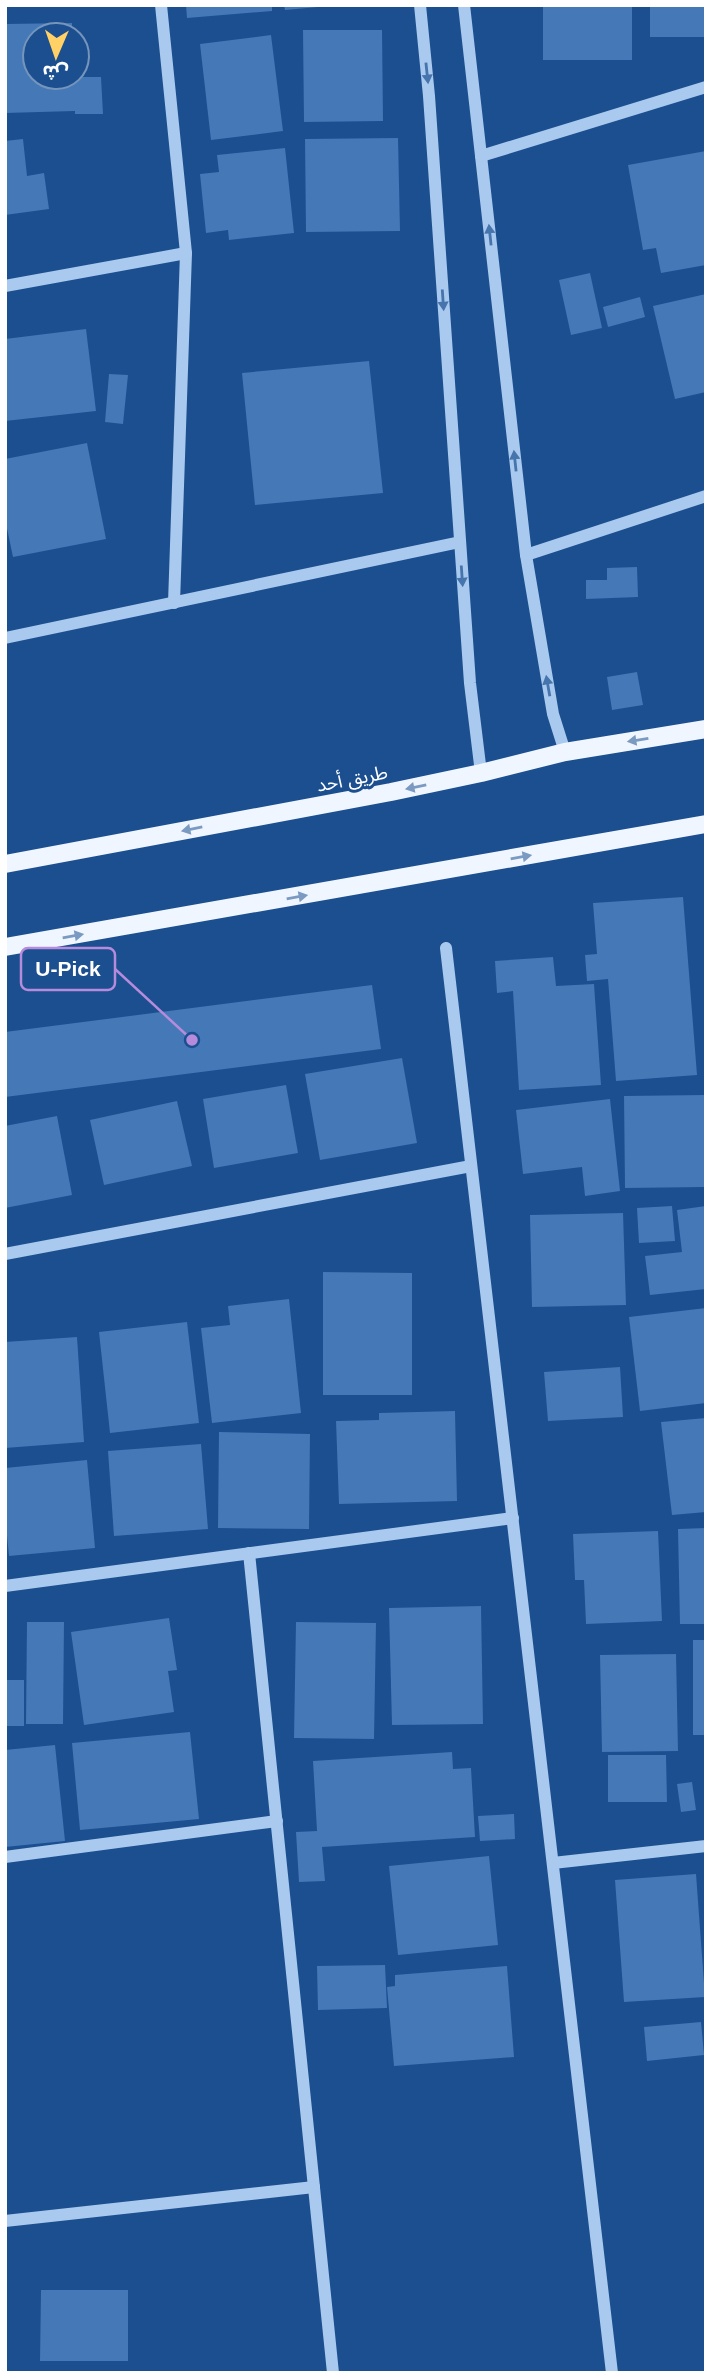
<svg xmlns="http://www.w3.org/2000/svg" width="711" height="2378" font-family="Helvetica,'Noto Sans Arabic',sans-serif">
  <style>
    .building { fill: #4478b7 }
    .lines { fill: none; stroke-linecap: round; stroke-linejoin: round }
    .minor { stroke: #a9c9ee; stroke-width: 12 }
    .major { stroke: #f0f6ff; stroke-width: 18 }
    .oneway { fill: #4674ac }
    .oneway2 { fill: #7b9ac1 }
    .labels { text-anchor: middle; stroke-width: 6; stroke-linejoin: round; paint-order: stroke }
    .street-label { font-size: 19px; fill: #fff; stroke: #1b4f8f }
    .leader { fill: none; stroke: #b68bdc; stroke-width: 2.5 }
    .callout-dot { fill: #b68bdc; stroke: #1b4f8f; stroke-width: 2.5 }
    .callout { fill: #1b4f8f; stroke: #b68bdc; stroke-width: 2.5 }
    .callout-label { font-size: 21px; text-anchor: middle; font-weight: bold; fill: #fff }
  </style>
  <rect width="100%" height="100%" fill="#1b4f8f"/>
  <g class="building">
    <polygon points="186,5 272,5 272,11 187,18"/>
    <polygon points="284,5 318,5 318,7 285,10"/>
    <rect x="543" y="5" width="89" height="55"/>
    <rect x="650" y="5" width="56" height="32"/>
    <polygon points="72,23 72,35 35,35 35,77 101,77 103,114 75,114 75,111 5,113 5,24"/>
    <polygon points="303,30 382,30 383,121 304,122"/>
    <polygon points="271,35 283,131 211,140 200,44"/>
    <polygon points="398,138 400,231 306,232 305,139"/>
    <polygon points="23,139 27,176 44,173 49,209 5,215 5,141"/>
    <polygon points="285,148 294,233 229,240 228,230 206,233 200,174 219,172 217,155"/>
    <polygon points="706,151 706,265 661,273 656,248 643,250 628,165"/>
    <polygon points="590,273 602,328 571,335 559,280"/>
    <polygon points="706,294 706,392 675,399 653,306"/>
    <polygon points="640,297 645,317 608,327 603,307"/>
    <polygon points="86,329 96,411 5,421 5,339"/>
    <polygon points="369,361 383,493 255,505 242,373"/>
    <polygon points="109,374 128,375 123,424 105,422"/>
    <polygon points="87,443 106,539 13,557 5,519 5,459"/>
    <polygon points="637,567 638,597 586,599 586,580 607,580 607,568"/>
    <polygon points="637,672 643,705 612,710 607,677"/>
    <polygon points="683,897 697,1075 616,1081 608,979 587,981 585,955 597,954 593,903"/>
    <polygon points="553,957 556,986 594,984 601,1085 519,1090 513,991 497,993 495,961"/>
    <polygon points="372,985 381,1049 5,1097 5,1032"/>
    <polygon points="402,1058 417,1143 320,1160 305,1074"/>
    <polygon points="286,1085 298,1153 214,1168 203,1099"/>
    <polygon points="706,1095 706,1187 625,1188 624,1096"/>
    <polygon points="610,1099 620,1191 585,1196 582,1167 523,1174 516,1110"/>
    <polygon points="177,1101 192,1166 104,1185 90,1120"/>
    <polygon points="57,1116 72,1195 5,1208 5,1126"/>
    <polygon points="672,1206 675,1241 639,1243 637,1208"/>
    <polygon points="706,1206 706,1289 650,1295 645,1256 682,1252 677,1210"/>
    <polygon points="623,1213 626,1305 532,1307 530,1215"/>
    <polygon points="323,1272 412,1273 412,1395 323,1395"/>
    <polygon points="289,1299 301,1413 212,1423 201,1328 230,1325 228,1306"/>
    <polygon points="706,1308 706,1403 640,1411 629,1317"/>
    <polygon points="187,1322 199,1423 110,1433 99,1332"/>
    <polygon points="77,1337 84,1442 5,1448 5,1342"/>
    <polygon points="620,1367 623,1417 548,1421 544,1372"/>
    <polygon points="455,1411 457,1501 339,1504 336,1421 379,1420 379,1413"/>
    <polygon points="706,1418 706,1512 672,1515 661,1422"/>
    <polygon points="219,1432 310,1434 309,1529 218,1528"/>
    <polygon points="201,1444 208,1529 114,1536 108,1451"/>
    <polygon points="87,1460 95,1548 9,1556 5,1515 5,1468"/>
    <polygon points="706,1528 706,1624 680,1624 678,1529"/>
    <polygon points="658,1531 662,1621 586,1624 584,1580 575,1580 573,1534"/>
    <polygon points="481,1606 483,1724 392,1725 389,1608"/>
    <polygon points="169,1618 177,1670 168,1671 174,1712 84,1725 71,1632"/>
    <polygon points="27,1622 64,1622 63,1724 26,1724"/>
    <polygon points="296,1622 376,1623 374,1739 294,1738"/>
    <rect x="693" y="1640" width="13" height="95"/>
    <polygon points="676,1654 678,1751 602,1752 600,1655"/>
    <rect x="5" y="1680" width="19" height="46"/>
    <polygon points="190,1732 199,1819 80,1830 72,1743"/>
    <polygon points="55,1745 65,1841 5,1847 5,1750"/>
    <polygon points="452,1752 453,1769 471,1768 475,1837 322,1847 325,1881 299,1882 296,1832 317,1831 313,1761"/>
    <polygon points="608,1755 666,1755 667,1802 608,1802"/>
    <polygon points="692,1782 696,1810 681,1812 677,1784"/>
    <polygon points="514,1814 515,1839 480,1841 478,1816"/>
    <polygon points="489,1856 498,1945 398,1955 389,1866"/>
    <polygon points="696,1874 705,1997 624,2002 615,1880"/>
    <polygon points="385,1965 387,2008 318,2010 317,1966"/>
    <polygon points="507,1966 514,2057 394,2066 387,1987 395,1986 395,1975"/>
    <polygon points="701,2022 704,2055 647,2061 644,2027"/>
    <polygon points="41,2290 128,2290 128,2361 40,2361"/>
  </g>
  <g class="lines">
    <g class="minor">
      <polyline points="161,5 186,253 174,603"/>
      <polyline points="420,5 429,96 470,683 481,773"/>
      <polyline points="464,5 526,555 553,714 565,752"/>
      <polyline points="481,156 706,87"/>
      <polyline points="5,286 186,253"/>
      <polyline points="526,555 706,496"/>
      <polyline points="5,638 460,542"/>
      <polyline points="446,948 612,2373"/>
      <polyline points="5,1254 471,1166"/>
      <polyline points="249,1553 333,2373"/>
      <polyline points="5,1586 513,1518"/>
      <polyline points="5,1857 277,1821"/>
      <polyline points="553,1863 706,1846"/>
      <polyline points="5,2221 314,2187"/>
    </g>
    <g class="major">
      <polyline points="5,864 391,792 481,773 565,752 706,729"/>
      <polyline points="5,947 706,824"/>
    </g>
  </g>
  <defs><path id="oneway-solid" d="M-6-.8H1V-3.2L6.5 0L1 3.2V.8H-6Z" transform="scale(1.75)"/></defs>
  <g class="oneway">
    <use href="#oneway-solid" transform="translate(427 73) rotate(84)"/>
    <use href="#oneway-solid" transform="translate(490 235) rotate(-96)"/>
    <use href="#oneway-solid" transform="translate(443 300) rotate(86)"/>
    <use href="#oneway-solid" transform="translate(515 461) rotate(-96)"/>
    <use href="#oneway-solid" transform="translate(462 576) rotate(86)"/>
    <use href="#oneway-solid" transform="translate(548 686) rotate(-100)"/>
  </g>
  <g class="oneway2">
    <use href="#oneway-solid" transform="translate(638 740) rotate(171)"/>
    <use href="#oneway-solid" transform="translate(416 787) rotate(168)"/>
    <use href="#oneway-solid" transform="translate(192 829) rotate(169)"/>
    <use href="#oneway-solid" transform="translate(521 857) rotate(-10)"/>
    <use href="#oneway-solid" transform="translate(297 897) rotate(-10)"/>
    <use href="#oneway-solid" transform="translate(73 936) rotate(-10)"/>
  </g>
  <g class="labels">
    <g class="street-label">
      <text transform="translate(352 778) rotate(-11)" y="7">طريق أحد</text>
    </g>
  </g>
  <path class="leader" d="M192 1040L115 969"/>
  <circle class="callout-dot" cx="192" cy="1040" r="7"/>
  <rect class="callout" x="21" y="948" width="94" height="42" rx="7"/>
  <g class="callout-label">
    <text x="68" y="976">U-Pick</text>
  </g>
  <rect width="711" height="2378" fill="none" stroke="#ffffff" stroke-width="14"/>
  <g transform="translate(56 56) rotate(182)"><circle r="33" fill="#1b4f8f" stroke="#7695bc" stroke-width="2"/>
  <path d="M0-5L12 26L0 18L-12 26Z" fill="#ffd166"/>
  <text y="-10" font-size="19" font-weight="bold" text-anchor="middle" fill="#ffffff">ش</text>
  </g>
</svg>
